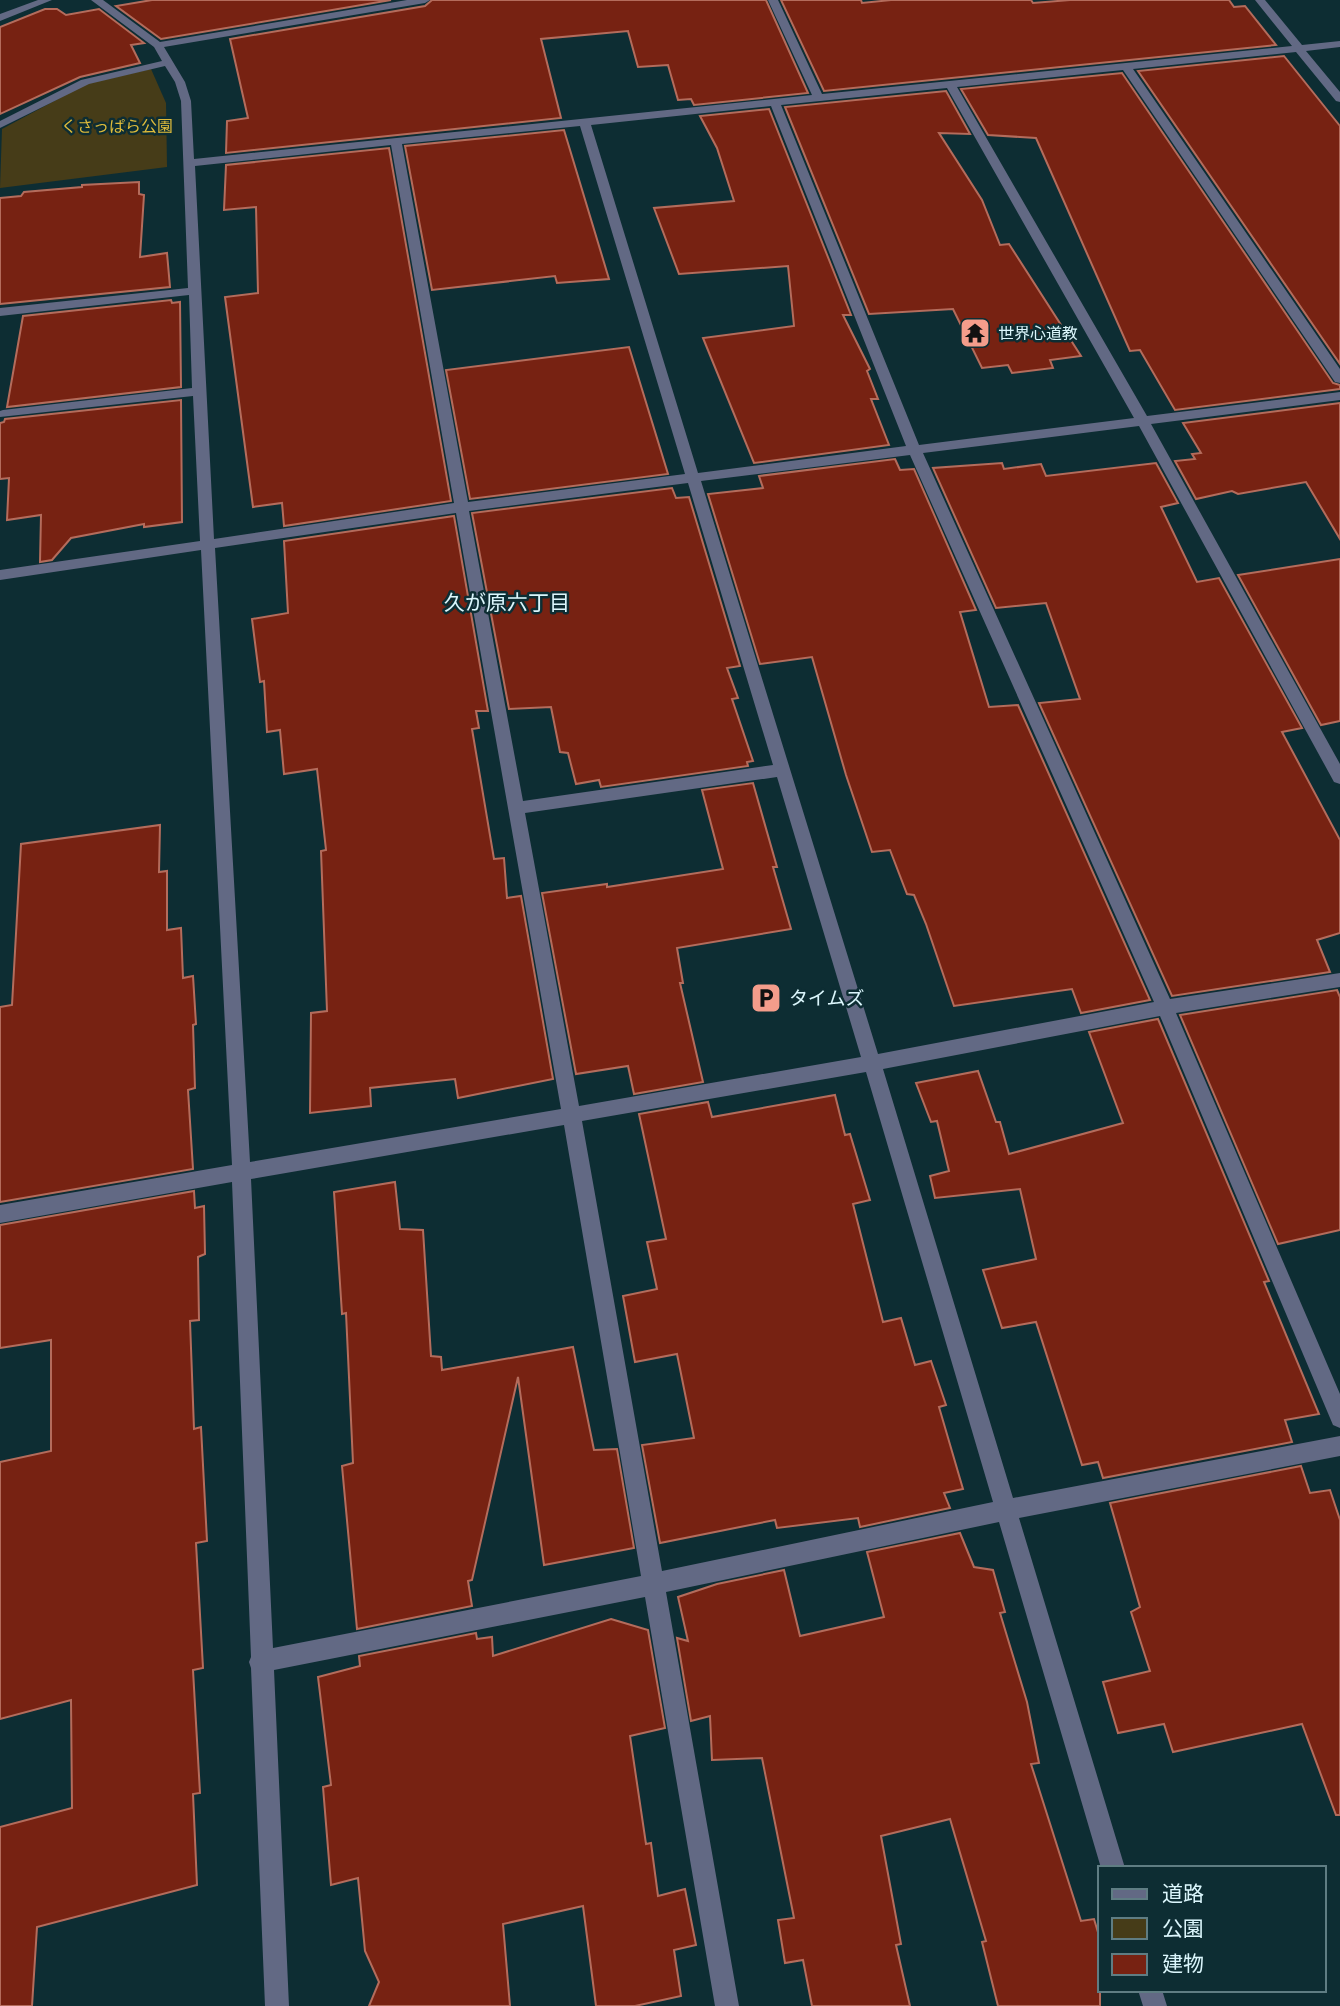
<svg xmlns="http://www.w3.org/2000/svg" width="1340" height="2006" font-family="Rubik,'Noto Sans JP',sans-serif">
  <style>
    .green { fill: #463c18 }
    .building { fill: #772212; stroke: #b46c5c; stroke-width: 2 }
    .lines { fill: none; stroke-linecap: round; stroke-linejoin: round }
    .minor { fill: #626984; fill-rule: evenodd }
    .labels { text-anchor: middle; stroke-width: 5; stroke-linejoin: round; paint-order: stroke }
    .far-park-label { font-size: 16px; fill: #debb3b; stroke: #0d2d33 }
    .far-poi-label { font-size: 16px; fill: #dbf6fc; stroke: #0d2d33; text-anchor: start }
    .poi-label { font-size: 19px; fill: #dbf6fc; stroke: #0d2d33; text-anchor: start }
    .neighbourhood-label { font-size: 21px; fill: #dbf6fc; stroke: #0d2d33 }
  </style>
  <rect width="100%" height="100%" fill="#0d2d33"/>
  <polygon class="green" points="151,69 166,103 167,167 0,188 2,129 86,84"/>
  <g class="building">
    <polygon points="152,0 391,0 161,39 116,6"/>
    <polygon points="432,0 766,0 808,93 694,105 691,99 678,100 668,65 638,67 628,31 541,39 561,118 226,153 227,121 248,118 230,39 425,6"/>
    <polygon points="781,0 861,0 862,3 891,0 1031,0 1033,3 1070,0 1229,0 1234,7 1245,6 1276,45 824,91"/>
    <polygon points="45,9 57,9 66,15 99,9 144,43 131,45 140,63 80,77 0,114 0,27"/>
    <polygon points="1284,56 1340,126 1340,364 1138,71"/>
    <polygon points="1122,73 1333,383 1340,385 1340,389 1175,410 1140,350 1130,351 1036,138 988,135 961,89"/>
    <polygon points="946,91 970,134 939,133 982,200 1000,245 1009,244 1081,356 1050,360 1053,368 1012,373 1008,365 982,368 953,309 869,314 785,107"/>
    <polygon points="769,109 851,315 843,315 870,369 867,371 878,399 871,399 889,445 754,463 703,338 794,326 788,266 679,274 654,208 734,201 717,148 700,116"/>
    <polygon points="564,130 609,279 557,283 555,276 432,290 405,146"/>
    <polygon points="389,148 451,501 284,526 282,503 253,507 225,297 258,293 256,207 224,210 226,165"/>
    <polygon points="139,182 139,194 144,195 140,257 167,253 170,287 0,304 0,198 21,196 24,192 82,187 82,185"/>
    <polygon points="171,300 172,303 180,302 181,387 7,407 23,316"/>
    <polygon points="629,347 668,474 470,499 446,370"/>
    <polygon points="181,400 182,522 144,527 144,524 71,538 52,560 40,562 41,515 7,520 9,478 0,479 0,423 4,422 5,419"/>
    <polygon points="1340,403 1340,539 1306,482 1238,494 1232,491 1196,499 1175,461 1195,459 1192,454 1201,453 1183,423"/>
    <polygon points="895,459 900,470 914,469 976,610 960,612 989,707 1018,705 1150,1000 1081,1013 1072,989 954,1006 926,924 914,895 907,894 890,850 872,852 846,775 812,657 760,664 708,494 763,488 759,476"/>
    <polygon points="1002,463 1004,469 1041,464 1046,476 1156,463 1178,503 1161,507 1197,582 1219,578 1302,728 1282,732 1340,840 1340,933 1317,940 1330,972 1172,996 1039,703 1080,699 1046,603 996,608 933,468"/>
    <polygon points="672,488 676,498 689,497 740,666 727,668 738,698 732,699 753,761 747,762 748,766 601,787 599,780 576,784 568,753 560,752 551,707 509,709 472,513"/>
    <polygon points="454,516 488,711 476,711 479,728 472,729 494,859 504,858 507,898 521,896 553,1079 458,1098 455,1079 370,1088 371,1106 310,1113 311,1013 327,1011 321,851 326,850 317,769 284,774 280,730 267,732 264,681 260,682 252,619 288,613 284,541"/>
    <polygon points="1340,559 1340,721 1321,725 1238,575"/>
    <polygon points="753,783 777,867 773,867 791,929 677,948 683,983 680,983 703,1082 634,1094 628,1066 576,1074 542,893 607,884 607,887 723,869 702,790"/>
    <polygon points="160,825 159,872 167,871 167,930 181,928 183,978 193,976 196,1024 193,1025 195,1088 188,1090 193,1169 0,1202 0,1007 12,1005 21,844"/>
    <polygon points="1337,990 1340,997 1340,1230 1278,1244 1180,1015"/>
    <polygon points="1158,1019 1269,1281 1264,1282 1319,1414 1285,1420 1292,1442 1103,1478 1098,1462 1082,1465 1036,1322 1002,1328 983,1270 1036,1259 1020,1189 935,1198 930,1176 949,1171 937,1121 931,1122 916,1083 978,1071 996,1122 1000,1122 1009,1154 1123,1123 1089,1032"/>
    <polygon points="835,1095 845,1135 850,1134 870,1200 853,1204 883,1322 901,1318 915,1365 931,1361 946,1405 939,1407 963,1489 944,1493 950,1508 860,1527 858,1518 777,1528 775,1520 660,1543 642,1445 694,1438 677,1354 635,1362 623,1296 657,1289 647,1242 666,1239 639,1114 708,1102 712,1117"/>
    <polygon points="395,1182 400,1229 423,1230 431,1356 441,1357 442,1370 573,1347 594,1450 617,1449 634,1548 544,1565 518,1377 472,1580 468,1581 472,1606 357,1629 342,1466 353,1463 346,1313 342,1314 334,1192"/>
    <polygon points="194,1191 195,1208 204,1206 205,1254 198,1257 199,1320 190,1321 194,1429 201,1427 207,1541 196,1543 203,1668 193,1670 200,1793 193,1794 197,1885 37,1927 32,2006 0,2006 0,1827 72,1808 71,1700 0,1719 0,1462 51,1451 51,1340 0,1348 0,1225"/>
    <polygon points="1301,1466 1310,1493 1330,1490 1340,1520 1340,1815 1336,1815 1302,1724 1173,1752 1164,1724 1118,1733 1103,1682 1150,1671 1131,1612 1140,1607 1110,1503"/>
    <polygon points="960,1533 974,1567 993,1570 1005,1612 1000,1613 1027,1702 1039,1763 1031,1764 1081,1921 1094,1919 1100,1939 1100,2006 998,2006 982,1942 986,1941 950,1819 881,1836 901,1944 896,1945 910,2006 812,2006 803,1960 785,1963 778,1920 794,1918 762,1758 712,1760 710,1716 691,1721 677,1638 688,1641 678,1597 717,1584 784,1570 800,1636 884,1617 867,1552"/>
    <polygon points="611,1619 648,1630 665,1728 630,1736 646,1844 651,1843 658,1896 685,1889 696,1945 674,1950 681,1996 635,2006 596,2006 583,1906 503,1924 510,2006 369,2006 379,1982 365,1951 358,1878 331,1885 323,1787 331,1785 318,1677 360,1666 359,1656 476,1633 477,1639 492,1637 493,1656"/>
  </g>
  <g class="lines">
    <g class="minor">
      <polygon points="38,0 52,0 0,21 0,14"/>
      <path d="M 91,0 L 103,0 L 160,42 L 407,0 L 430,0 L 425,3 L 164,47 L 185,82 L 191,101 L 194,159 L 812,95 L 768,0 L 778,0 L 822,94 L 1292,46 L 1255,0 L 1265,0 L 1302,45 L 1340,41 L 1340,47 L 1306,51 L 1340,92 L 1340,102 L 1336,101 L 1296,52 L 1133,69 L 1340,369 L 1340,383 L 1335,382 L 1123,70 L 957,87 L 1147,416 L 1340,392 L 1340,400 L 1151,424 L 1340,764 L 1340,784 L 1334,782 L 1139,426 L 923,453 L 1170,999 L 1340,973 L 1340,987 L 1176,1013 L 1340,1394 L 1340,1428 L 1333,1425 L 1160,1016 L 883,1069 L 1013,1498 L 1340,1436 L 1340,1456 L 1019,1518 L 1125,1868 L 1101,1868 L 999,1522 L 666,1592 L 739,2006 L 715,2006 L 645,1597 L 274,1670 L 289,2006 L 265,2006 L 251,1668 L 249,1662 L 251,1657 L 232,1182 L 0,1223 L 0,1205 L 232,1165 L 201,550 L 0,580 L 0,570 L 200,541 L 193,396 L 0,417 L 0,411 L 3,410 L 192,388 L 189,295 L 0,316 L 0,308 L 188,288 L 181,101 L 175,82 L 165,66 L 89,84 L 0,128 L 0,121 L 81,80 L 162,61 L 154,47 ZM 947,88 L 1134,418 L 919,445 L 781,105 ZM 771,106 L 906,446 L 698,473 L 591,125 ZM 580,126 L 685,474 L 468,502 L 402,144 ZM 391,145 L 454,503 L 214,539 L 195,166 ZM 910,455 L 1154,1002 L 878,1054 L 701,481 ZM 688,483 L 773,765 L 523,801 L 469,511 ZM 456,513 L 561,1109 L 250,1162 L 215,548 ZM 777,777 L 861,1057 L 579,1106 L 525,813 ZM 866,1072 L 993,1502 L 662,1571 L 582,1121 ZM 564,1125 L 641,1576 L 273,1648 L 251,1179 Z"/>
      <polygon points="1138,1990 1162,1990 1167,2006 1143,2006"/>
    </g>
  </g>
  <defs>
    <g id="temple-square" transform="scale(1.575)"><rect x="-9" y="-9" width="18" height="18" rx="4" fill="#f49d8b" stroke="#0d2d33"/><path d="M0-6L5-2H3V0L6.5 2.5H4V6H1.5V3h-3V6H-4V2.5H-6.5L-3 0V-2H-5Z" fill="#111"/></g>
    <g id="parking-square" transform="scale(1.575)"><rect x="-9" y="-9" width="18" height="18" rx="4" fill="#f49d8b" stroke="#0d2d33"/><path d="M-3.5-5.5H1a3.5 3.5 0 0 1 0 7H-1V5.5H-3.5ZM-1-3.4V-.6H.8a1.4 1.4 0 0 0 0-2.8Z" fill="#111"/></g>
  </defs>
  <g fill-rule="evenodd">
    <use href="#temple-square" x="975" y="333"/>
    <use href="#parking-square" x="766" y="998"/>
  </g>
  <g class="labels">
    <g class="far-park-label">
      <text x="117" y="132">くさっぱら公園</text>
    </g>
    <g class="far-poi-label">
      <text x="998" y="339">世界心道教</text>
    </g>
    <g class="poi-label">
      <text x="789" y="1005">タイムズ</text>
    </g>
    <g class="neighbourhood-label">
      <text x="507" y="610">久が原六丁目</text>
    </g>
  </g>
  <rect x="1098" y="1866" width="228" height="126" fill="#0d2d33" stroke="#5f7d83" stroke-width="2"/>
  <rect x="1112" y="1889" width="35" height="10" fill="#626984" stroke="#5f7d83" stroke-width="2"/>
  <text x="1162" y="1901" font-size="21" fill="#dbf6fc">道路</text>
  <rect x="1112" y="1918" width="35" height="21" fill="#463c18" stroke="#5f7d83" stroke-width="2"/>
  <text x="1162" y="1936" font-size="21" fill="#dbf6fc">公園</text>
  <rect x="1112" y="1954" width="35" height="21" fill="#772212" stroke="#5f7d83" stroke-width="2"/>
  <text x="1162" y="1971" font-size="21" fill="#dbf6fc">建物</text>
</svg>
